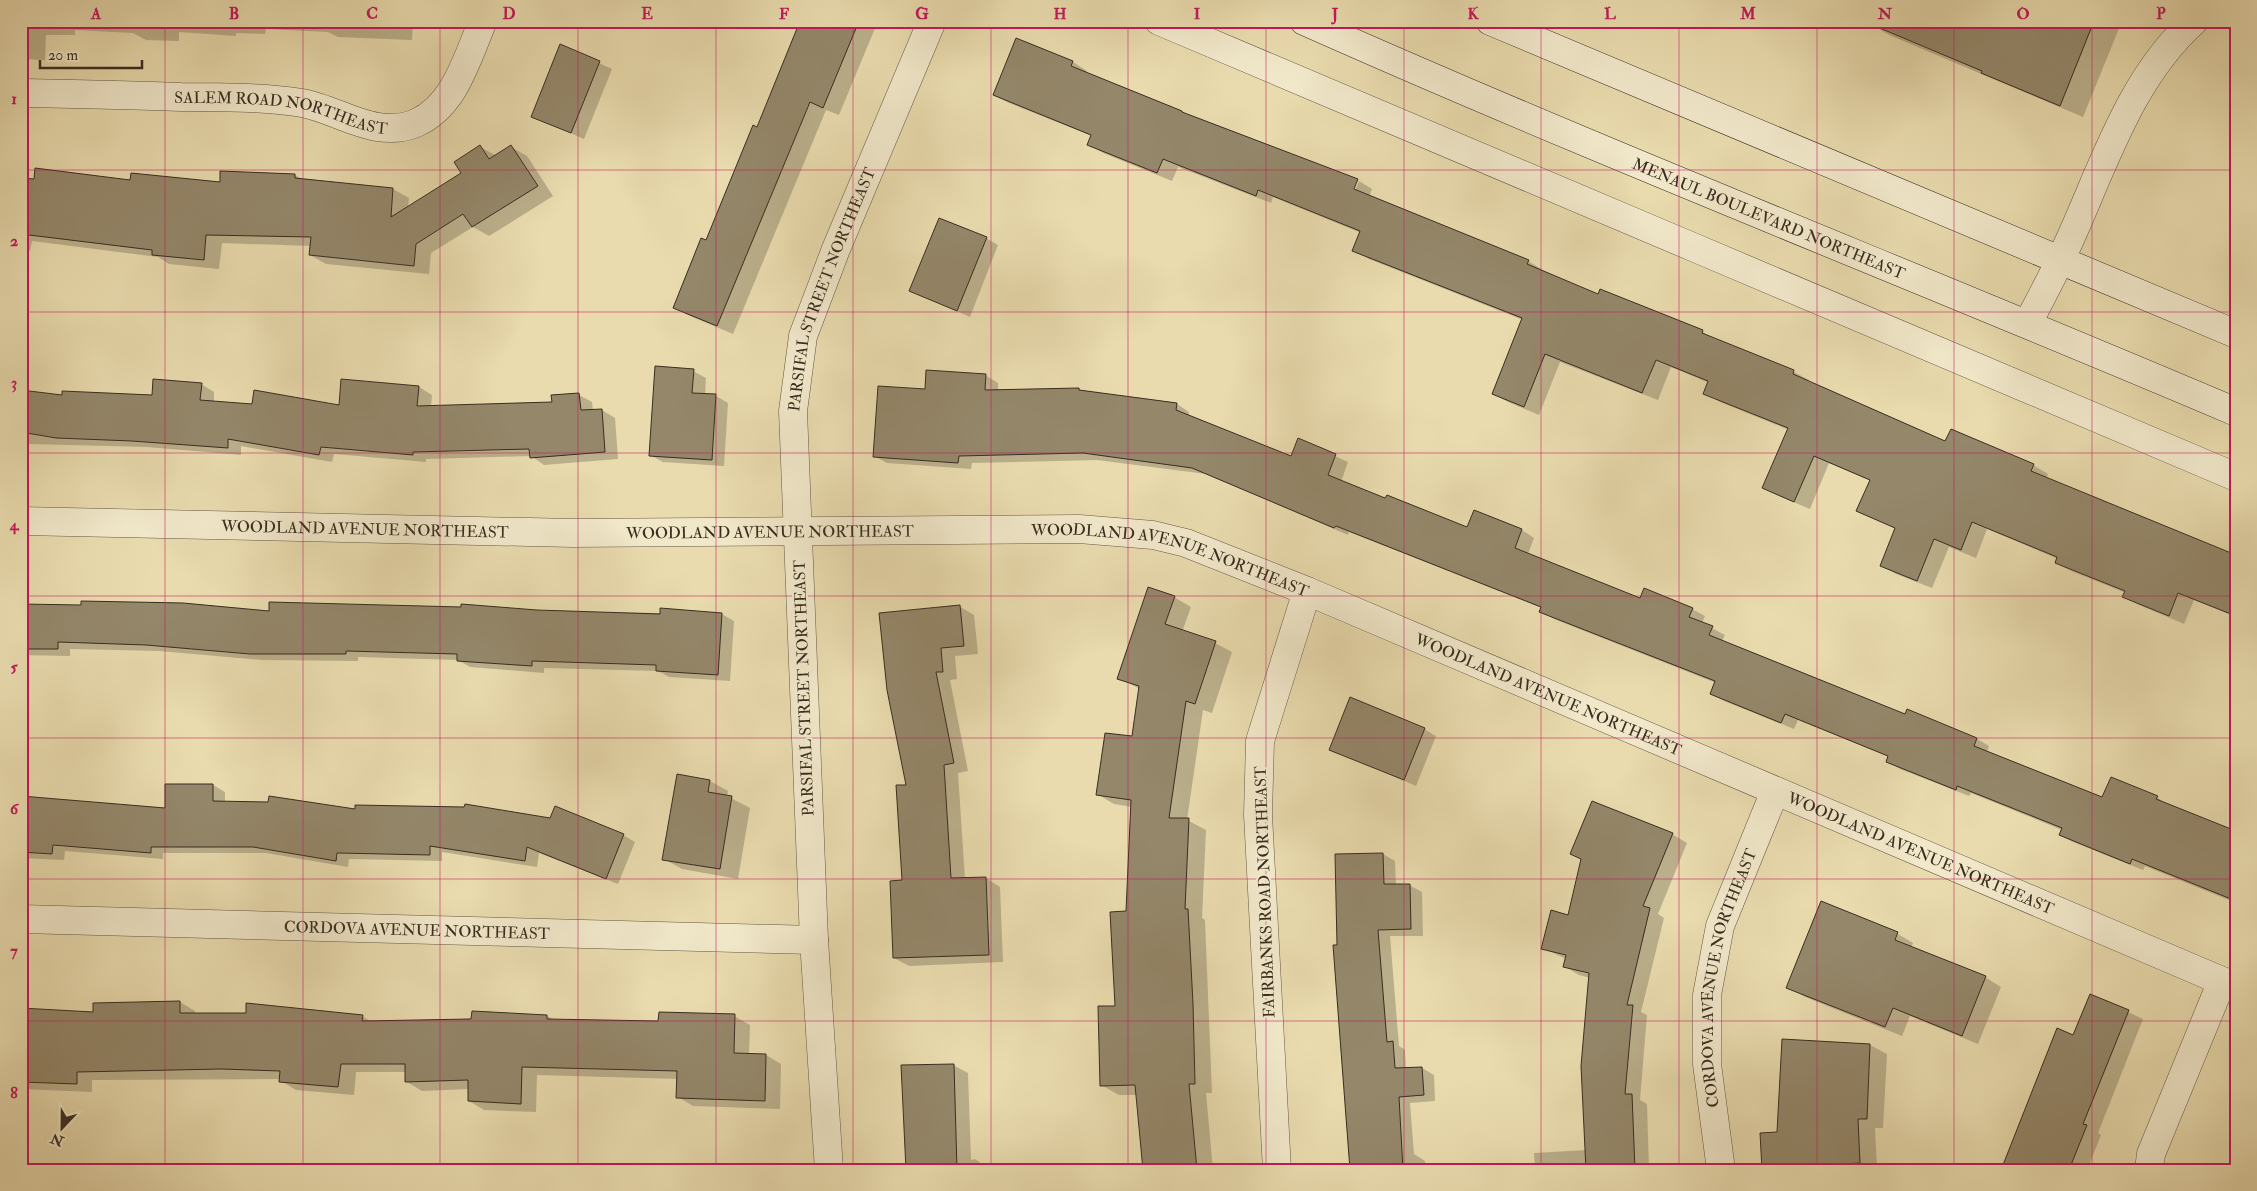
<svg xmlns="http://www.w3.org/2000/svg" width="2257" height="1191" font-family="'IM FELL Double Pica',serif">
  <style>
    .shadow { fill: #0003 }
    .building { fill: #94876a; stroke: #382d20 }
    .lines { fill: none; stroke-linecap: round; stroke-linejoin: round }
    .minor-casing { stroke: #645844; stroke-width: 29 }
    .tertiary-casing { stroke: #645844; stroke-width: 29 }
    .secondary-casing { stroke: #382d20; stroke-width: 29 }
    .minor { stroke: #f1e8ca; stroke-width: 28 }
    .tertiary { stroke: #f1e8ca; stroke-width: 28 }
    .secondary { stroke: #f1e8ca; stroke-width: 28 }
    .grid { fill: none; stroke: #c2185b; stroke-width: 1; stroke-opacity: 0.55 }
    .labels { text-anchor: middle; stroke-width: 4; stroke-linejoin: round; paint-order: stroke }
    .street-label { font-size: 16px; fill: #382d20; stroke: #f1e8ca }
    .neatline { fill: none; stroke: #c2185b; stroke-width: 2 }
    .grid-label { font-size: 16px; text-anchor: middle; font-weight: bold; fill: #c2185b }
  </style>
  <rect width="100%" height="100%" fill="#e9dbae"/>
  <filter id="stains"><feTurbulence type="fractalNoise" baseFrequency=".004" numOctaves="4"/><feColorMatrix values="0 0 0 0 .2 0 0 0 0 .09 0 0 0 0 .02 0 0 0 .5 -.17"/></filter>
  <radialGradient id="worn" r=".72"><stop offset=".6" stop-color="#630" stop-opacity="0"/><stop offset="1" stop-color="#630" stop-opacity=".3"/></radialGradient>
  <g class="shadow">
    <polygon points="21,21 413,21 412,40 338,37 328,32 266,29 265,34 236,33 236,36 179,32 179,41 146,40 133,33 75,30 75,35 46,35 45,60 21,59"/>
    <polygon points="802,21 878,21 839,115 826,110 733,334 690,316 675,308 758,129"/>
    <polygon points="2122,21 2083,117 1889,35 1867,22"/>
    <polygon points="1016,40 1073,62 1087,71 1086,73 1192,118 1358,180 1351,195 1353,196 1359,181 1372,189 1369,197 1528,261 1543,270 1542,272 1599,295 1601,290 1703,332 1717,341 1794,372 1809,380 1808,382 1946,443 2033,465 2048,474 2046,479 2236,559 2236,617 2194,600 2184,624 2139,605 2124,597 2126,593 2071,571 2056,563 2058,559 1987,529 1976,558 1949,547 1932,588 1896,574 1881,565 1896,529 1858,511 1871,481 1829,463 1810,509 1779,496 1764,488 1789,430 1720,402 1705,393 1709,383 1671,367 1658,400 1560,362 1539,415 1508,402 1493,394 1523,320 1369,259 1354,250 1361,233 1273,197 1271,203 1178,167 1172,181 1103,153 1088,144 1092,136 1009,103 994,95"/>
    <polygon points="561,46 612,69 584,139 532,116"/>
    <polygon points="480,147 497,156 511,147 527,156 553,196 489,236 473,227 431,253 429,274 326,264 310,255 311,246 222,243 219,269 169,264 158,257 32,241 30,251 21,250 21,179 221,183 295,175 303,180 393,189 409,198 408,208 463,174"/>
    <polygon points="986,238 998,245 970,317 911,291"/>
    <polygon points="693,371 706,378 705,395 716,396 728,403 724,466 663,462 650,455"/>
    <polygon points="985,375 998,383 998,391 1079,389 1084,392 1177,404 1189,412 1189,416 1291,458 1299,440 1348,462 1341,482 1468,529 1475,511 1522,530 1534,538 1528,554 1641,600 1692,609 1705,616 1702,623 1725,635 1722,641 1906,716 1977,739 1989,746 1987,752 2103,799 2157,797 2169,806 2236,832 2236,903 2145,866 2143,870 2073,842 2060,835 2062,830 1971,793 1969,796 1900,769 1887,761 1889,757 1798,720 1794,729 1724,701 1711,694 1716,683 1554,619 1541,611 1542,608 1349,532 1348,535 1206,474 1097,460 972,463 971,469 887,463 874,456 926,391"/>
    <polygon points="201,384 214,392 214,403 253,405 340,407 419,387 432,395 431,407 553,403 579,395 592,402 593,411 602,410 615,418 618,459 544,465 531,456 426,459 426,462 334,454 332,462 241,446 241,455 147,447 29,444 27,462 21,461 21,391 63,397 153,396"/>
    <polygon points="1174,597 1191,607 1182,632 1215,643 1232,652 1212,713 1203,710 1187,820 1206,830 1202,918 1205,920 1212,1093 1206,1093 1213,1170 1145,1170 1137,1095 1119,1095 1101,1085 1116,1007 1127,912 1132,807 1114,804 1097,794 1134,738 1140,689 1119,678"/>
    <polygon points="21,605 270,612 537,611 722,614 734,621 730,681 669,677 658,671 544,668 544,673 470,667 458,660 358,657 358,661 263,660 159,651 70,649 70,656 21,655"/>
    <polygon points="959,606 974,615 978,654 955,656 957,679 950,680 968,771 958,773 965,879 986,878 1000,887 1003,962 909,966 894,958 903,881 907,786 888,690"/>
    <polygon points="1424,729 1436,736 1416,786 1330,749"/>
    <polygon points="710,781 728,791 727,796 750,808 738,879 682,869 664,859"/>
    <polygon points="213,785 225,792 225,803 356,811 623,835 635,842 618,884 539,853 537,867 442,852 442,861 349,859 348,867 266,853 163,853 163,859 65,851 64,860 21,858 21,798 167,809"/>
    <polygon points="1672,834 1687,843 1658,914 1664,918 1641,1012 1647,1015 1640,1100 1647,1104 1649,1170 1535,1170 1534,1153 1587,1150 1590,978 1579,975 1564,966 1566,959 1543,948 1569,917"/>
    <polygon points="1383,854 1395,861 1396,885 1409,885 1422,892 1423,936 1390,936 1399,1046 1405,1050 1406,1069 1422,1068 1434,1075 1435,1101 1410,1103 1414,1154 1425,1161 1426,1170 1351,1170 1339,946"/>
    <polygon points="1898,934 1913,943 1911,948 1985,977 2001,987 1978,1044 1910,1016 1902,1036 1805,997 1788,987 1893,946"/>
    <polygon points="2091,995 2143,1019 2098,1133 2101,1135 2087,1170 2002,1170 2074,1036"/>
    <polygon points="180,1002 195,1011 195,1014 362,1016 372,1022 547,1016 555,1020 660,1022 734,1016 750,1025 749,1055 766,1055 781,1064 780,1109 693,1106 678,1097 678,1079 537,1075 536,1112 484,1110 469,1101 469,1089 422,1091 407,1082 406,1072 356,1072 354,1095 296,1090 281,1081 281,1079 92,1080 92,1092 21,1089 21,1010 95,1013"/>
    <polygon points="1783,1040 1870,1045 1887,1054 1883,1128 1875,1128 1877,1170 1763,1170 1778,1133"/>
    <polygon points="953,1065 968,1073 971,1160 975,1159 990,1170 907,1170 902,1066"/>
  </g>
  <g class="building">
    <polygon points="800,21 859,21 823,108 810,102 717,326 673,308 701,238 706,240 753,125 757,127"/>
    <polygon points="1863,21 2094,21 2060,106 1981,73 1982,71"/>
    <polygon points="1016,38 1073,61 1071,66 1182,111 1182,112 1358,179 1354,189 1529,260 1527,264 1598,294 1600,289 1703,330 1702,333 1794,370 1793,374 1945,441 1951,429 2034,464 2031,471 2236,555 2236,616 2178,593 2169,616 2122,597 2125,591 2055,563 2057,557 1972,522 1961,550 1934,539 1917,581 1880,566 1895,528 1856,511 1870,480 1814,456 1794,502 1762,488 1788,428 1703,394 1708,381 1656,360 1642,393 1545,354 1524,407 1492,394 1522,318 1352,251 1360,231 1258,190 1256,196 1163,159 1157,173 1087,145 1091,135 993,95"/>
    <polygon points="560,44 600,61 571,133 531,117"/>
    <polygon points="480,145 489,159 511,145 538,186 472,227 463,214 416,244 414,266 309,255 311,237 206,235 204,260 152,255 152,250 21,234 21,178 34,179 35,168 130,180 131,173 220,182 220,171 295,174 295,178 393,188 391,217 461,173 454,162"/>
    <polygon points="939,218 987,237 957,311 909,291"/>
    <polygon points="655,366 694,369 692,393 716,394 712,460 649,456"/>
    <polygon points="926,370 986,374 985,390 1079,388 1079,390 1177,403 1176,410 1291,456 1298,438 1336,454 1328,475 1385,498 1387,495 1467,527 1474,510 1522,529 1515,548 1640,598 1644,588 1693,608 1689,617 1713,626 1709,635 1905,714 1907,709 1977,738 1974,746 2102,797 2111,777 2158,796 2156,799 2236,831 2236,901 2132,859 2130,864 2059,835 2062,828 1957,786 1956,790 1886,762 1888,756 1785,714 1781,723 1710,694 1715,681 1539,612 1541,607 1336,526 1334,528 1192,468 1083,453 959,456 958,463 873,457 878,386 925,389"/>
    <polygon points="153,379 202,383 200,400 252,404 254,390 339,405 341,379 419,386 417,406 552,402 551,395 579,393 581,410 602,409 605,452 530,458 529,449 413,452 413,455 321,447 319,455 228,439 228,448 132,441 56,438 21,432 21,390 62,395 62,391 152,395"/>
    <polygon points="1148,587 1175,596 1165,624 1216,641 1195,704 1186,701 1169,818 1189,818 1185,909 1188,909 1193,1004 1195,1084 1189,1084 1197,1170 1143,1170 1135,1085 1100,1086 1098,1006 1115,1006 1110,912 1126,911 1131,800 1096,795 1105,733 1132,736 1139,686 1117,679"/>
    <polygon points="81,601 183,603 269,611 269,602 461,607 461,604 537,610 660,614 660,608 722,613 718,675 656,671 656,665 532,661 532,666 457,661 457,654 346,651 346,654 250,654 146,645 58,642 58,649 21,649 21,604 81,605"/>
    <polygon points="960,605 964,646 941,648 943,672 936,672 954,763 944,765 951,878 986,877 989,955 893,958 890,881 902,880 896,785 906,785 887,690 879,613"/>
    <polygon points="1350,697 1425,728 1404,780 1329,750"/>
    <polygon points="677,774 710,780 708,792 732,796 720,869 662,860"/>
    <polygon points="165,784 213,784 213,801 268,802 269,796 355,809 355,805 464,807 465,804 550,818 555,806 624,834 606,879 527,847 525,861 430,846 430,855 337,853 336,861 253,847 151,847 151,853 53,845 52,854 21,852 21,796 165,808"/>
    <polygon points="1592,801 1673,833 1643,906 1650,908 1627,1005 1633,1005 1625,1094 1632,1094 1635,1170 1586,1170 1581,1066 1589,973 1563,967 1566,955 1541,949 1551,910 1568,915 1581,859 1570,854"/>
    <polygon points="1383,853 1384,884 1410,884 1411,929 1378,930 1387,1042 1393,1041 1395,1068 1422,1067 1424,1095 1399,1097 1403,1170 1350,1170 1333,945 1337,945 1335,854"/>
    <polygon points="1821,901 1898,932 1895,940 1986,976 1962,1036 1893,1008 1885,1027 1786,988"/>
    <polygon points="2090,994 2129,1010 2083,1124 2087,1125 2069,1170 2001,1170 2057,1028 2073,1035"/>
    <polygon points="180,1001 180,1013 246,1013 246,1003 363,1015 362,1021 471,1019 472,1011 547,1015 547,1019 658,1021 659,1012 735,1014 734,1053 766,1054 765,1101 676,1098 677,1071 522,1067 521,1104 468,1101 468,1080 405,1082 405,1064 341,1064 338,1087 279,1082 280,1071 221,1069 77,1072 77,1084 21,1082 21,1008 93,1012 93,1003"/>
    <polygon points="1782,1039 1870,1044 1867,1119 1858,1119 1860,1163 1840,1164 1841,1170 1762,1170 1760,1133 1777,1132"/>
    <polygon points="954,1064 957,1170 906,1170 901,1065"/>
  </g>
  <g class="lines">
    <g class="minor-casing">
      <g id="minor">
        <path d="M 1159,21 C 1519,171 1876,327 2236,477"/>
        <path id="s1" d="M 21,93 C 74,94 128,95 181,97 C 222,97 262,97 302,103 C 340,110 376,140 416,123 C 455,106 467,58 483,21"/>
        <path id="s2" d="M 21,521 L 573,533 L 1079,529 L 1153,535 L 1186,543 L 1307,591 L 2236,987"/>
        <path id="s3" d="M 21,919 L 814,940"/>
        <path id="s4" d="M 829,1170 L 814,940 L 793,411 L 803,336 L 836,249 L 932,21"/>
        <polyline points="1277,1170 1258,815 1260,741 1307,591"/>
        <path id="s5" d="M 1721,1170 L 1707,1064 L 1707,995 L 1720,926 L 1775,791"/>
        <polyline points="2149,1170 2151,1154 2222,981"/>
      </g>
    </g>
    <g class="tertiary-casing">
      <path id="tertiary" d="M 2028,323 C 2044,292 2061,261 2075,228 C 2107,155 2134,75 2194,21"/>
    </g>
    <g class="secondary-casing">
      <g id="secondary">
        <path id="s6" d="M 1304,21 C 1612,158 1926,280 2236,412"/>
        <polyline points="1490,21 2236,334"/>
      </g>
    </g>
    <use href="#minor" class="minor"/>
    <use href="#tertiary" class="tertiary"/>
    <use href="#secondary" class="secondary"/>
  </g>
  <path class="grid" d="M 165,21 L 165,1170M 303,21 L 303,1170M 440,21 L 440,1170M 578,21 L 578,1170M 716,21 L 716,1170M 853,21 L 853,1170M 991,21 L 991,1170M 1128,21 L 1128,1170M 1266,21 L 1266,1170M 1404,21 L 1404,1170M 1541,21 L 1541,1170M 1679,21 L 1679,1170M 1817,21 L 1817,1170M 1954,21 L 1954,1170M 2092,21 L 2092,1170M 21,170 L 2236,170M 21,312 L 2236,312M 21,453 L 2236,453M 21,596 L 2236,596M 21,738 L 2236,738M 21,879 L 2236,879M 21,1021 L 2236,1021"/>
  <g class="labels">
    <g class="street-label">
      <text dy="6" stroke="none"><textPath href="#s1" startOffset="262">SALEM ROAD NORTHEAST</textPath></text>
      <text dy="6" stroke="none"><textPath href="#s6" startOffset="505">MENAUL BOULEVARD NORTHEAST</textPath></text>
      <text dy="6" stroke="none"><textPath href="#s4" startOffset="888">PARSIFAL STREET NORTHEAST</textPath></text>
      <text dy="6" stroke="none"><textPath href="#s2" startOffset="344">WOODLAND AVENUE NORTHEAST</textPath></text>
      <text dy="6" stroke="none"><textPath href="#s2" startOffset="749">WOODLAND AVENUE NORTHEAST</textPath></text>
      <text dy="6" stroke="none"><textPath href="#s2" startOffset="1154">WOODLAND AVENUE NORTHEAST</textPath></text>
      <text transform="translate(803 688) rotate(-92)" y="6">PARSIFAL STREET NORTHEAST</text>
      <text dy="6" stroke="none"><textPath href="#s2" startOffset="1559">WOODLAND AVENUE NORTHEAST</textPath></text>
      <text dy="6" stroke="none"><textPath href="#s2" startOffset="1964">WOODLAND AVENUE NORTHEAST</textPath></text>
      <text transform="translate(1264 892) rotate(-92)" y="6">FAIRBANKS ROAD NORTHEAST</text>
      <text dy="6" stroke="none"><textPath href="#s3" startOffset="396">CORDOVA AVENUE NORTHEAST</textPath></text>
      <text dy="6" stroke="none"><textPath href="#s5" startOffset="196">CORDOVA AVENUE NORTHEAST</textPath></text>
    </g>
  </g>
  <rect width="2257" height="1191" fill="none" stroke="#e9dbae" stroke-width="55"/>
  <g transform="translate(62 1128) rotate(202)" stroke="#f1e8ca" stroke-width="4" paint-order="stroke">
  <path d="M0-4L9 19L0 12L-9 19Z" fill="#382d20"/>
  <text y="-8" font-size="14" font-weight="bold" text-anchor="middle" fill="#382d20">N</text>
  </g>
  <path d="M40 60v8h102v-8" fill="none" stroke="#382d20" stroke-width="2.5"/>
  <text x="48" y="60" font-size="15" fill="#382d20" stroke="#f1e8ca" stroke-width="4" paint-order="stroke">20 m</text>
  <rect x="28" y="28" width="2202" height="1136" class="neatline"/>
  <g class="grid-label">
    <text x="96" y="19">A</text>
    <text x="234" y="19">B</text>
    <text x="372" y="19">C</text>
    <text x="509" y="19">D</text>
    <text x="647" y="19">E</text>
    <text x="784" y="19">F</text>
    <text x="922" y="19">G</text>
    <text x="1060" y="19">H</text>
    <text x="1197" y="19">I</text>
    <text x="1335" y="19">J</text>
    <text x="1473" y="19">K</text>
    <text x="1610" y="19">L</text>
    <text x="1748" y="19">M</text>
    <text x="1885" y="19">N</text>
    <text x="2023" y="19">O</text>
    <text x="2161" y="19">P</text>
    <text x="14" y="104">1</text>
    <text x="14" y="246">2</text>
    <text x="14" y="388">3</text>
    <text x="14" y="530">4</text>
    <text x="14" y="672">5</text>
    <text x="14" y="814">6</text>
    <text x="14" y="956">7</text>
    <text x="14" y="1098">8</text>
  </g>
  <rect width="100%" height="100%" filter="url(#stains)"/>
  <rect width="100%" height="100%" fill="url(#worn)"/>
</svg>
